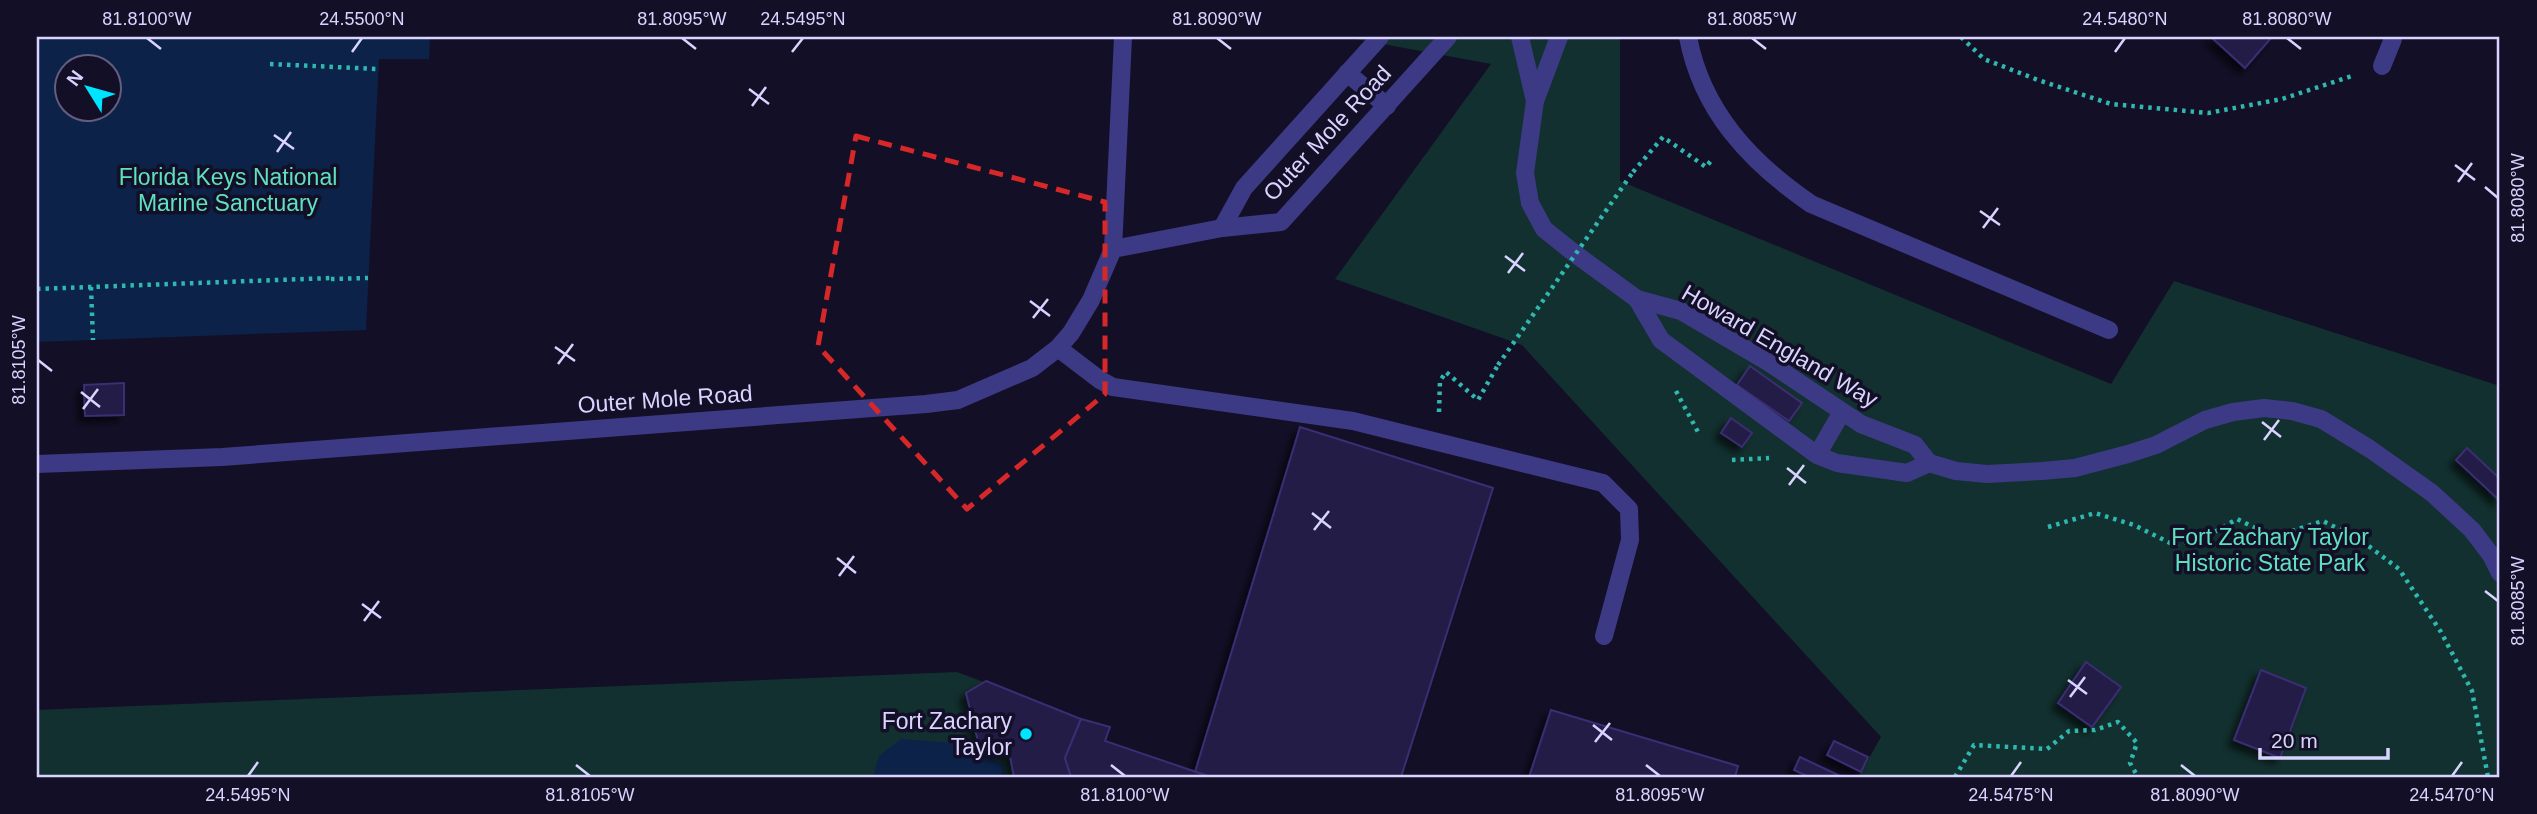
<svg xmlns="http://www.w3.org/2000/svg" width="2537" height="814" font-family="Helvetica,sans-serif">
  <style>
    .green { fill: #12302f }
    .water { fill: #0c2248; fill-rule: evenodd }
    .building { fill: #241b47; stroke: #3b2d73; stroke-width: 2; filter: url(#shadow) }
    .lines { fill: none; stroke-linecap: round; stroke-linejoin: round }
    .path { stroke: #2fb8b0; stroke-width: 4.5; stroke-dasharray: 3.5 5; stroke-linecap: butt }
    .minor { stroke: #3d3a85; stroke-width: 18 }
    .path-bridge { stroke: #2fb8b0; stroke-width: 4.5; stroke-dasharray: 3.5 5; stroke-linecap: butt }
    .marked { fill: none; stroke: #d62828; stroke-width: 5; stroke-dasharray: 14 9; stroke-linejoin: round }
    .ticks { fill: none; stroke: #d9d4ff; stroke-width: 2.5 }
    .poi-dot { fill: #00e5ff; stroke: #130f26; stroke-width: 2.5 }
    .labels { text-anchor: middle; stroke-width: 7; stroke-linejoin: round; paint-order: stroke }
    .street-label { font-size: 23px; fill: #d9d4ff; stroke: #130f26 }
    .park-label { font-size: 23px; fill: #5fe0c0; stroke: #130f26 }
    .poi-label { font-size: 23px; fill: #d9d4ff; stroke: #130f26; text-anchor: end }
    .neatline { fill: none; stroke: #d9d4ff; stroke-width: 2.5 }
    .ticks-label { font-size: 18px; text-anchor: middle; fill: #d9d4ff }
  </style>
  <defs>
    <filter id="shadow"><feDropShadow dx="-6" dy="6" stdDeviation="3.5" flood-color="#0009"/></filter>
  </defs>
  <rect width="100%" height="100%" fill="#130f26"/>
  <g class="green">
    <polygon points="1345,37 1620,37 1620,181 2111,384 2174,281 2500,386 2500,777 1858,777 1881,737 1522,345 1335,279 1491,64"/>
    <polygon points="957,672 1081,719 1110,727 1105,741 1211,777 37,777 37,710"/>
  </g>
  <g class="water">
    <path d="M 37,37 L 430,37 L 429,59 L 379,59 L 366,330 L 37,342 ZM 66,66 L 108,66 L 108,108 L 66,108 Z"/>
    <polygon points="901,739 976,745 977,753 1003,764 1006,777 873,777 879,756"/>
  </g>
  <g class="building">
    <polygon points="2211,37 2272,37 2245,68"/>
    <polygon points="1750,366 1802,403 1789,421 1737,385"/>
    <polygon points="124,383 124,415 85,416 84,385"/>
    <polygon points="1731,418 1752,433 1742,447 1721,433"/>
    <polygon points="1300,427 1493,488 1401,777 1211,777 1195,772"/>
    <polygon points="2467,448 2500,479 2500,501 2456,460"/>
    <polygon points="2086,662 2121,687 2092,727 2058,703"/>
    <polygon points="2261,670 2306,688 2280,758 2234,740"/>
    <polygon points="986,681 1081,719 1065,758 1071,777 1014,777 1010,756 980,749 966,693"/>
    <polygon points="1551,710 1738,766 1735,777 1529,777"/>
    <polygon points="1081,719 1110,727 1105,741 1211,777 1071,777 1065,758"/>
    <polygon points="1834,741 1868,757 1861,772 1827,755"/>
    <polygon points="1800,757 1842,777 1809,777 1794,770"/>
  </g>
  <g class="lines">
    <g class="path">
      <polyline points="1961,37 1984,59 2038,80 2111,104 2208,113 2282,99 2355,75"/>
      <polyline points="270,64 378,69"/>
      <polyline points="1633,172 1663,137 1706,167 1713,158"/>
      <polyline points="331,279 368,278"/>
      <polyline points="91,287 93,340"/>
      <polyline points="37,289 331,278"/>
      <polyline points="1676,391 1698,432"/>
      <polyline points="1439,412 1440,381 1446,372 1478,400 1498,365"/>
      <polyline points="1732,460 1769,458"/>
      <polyline points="2048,527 2095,513 2134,525 2174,545 2204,538 2237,519 2273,537 2323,521 2362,541 2399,569 2441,632 2472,691 2488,777"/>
      <polyline points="1955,777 1974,745 2047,749 2069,731 2095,730 2118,722 2137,743 2130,763 2138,777"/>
    </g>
    <g class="minor">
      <polyline points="1520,37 1535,101"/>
      <polyline points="1559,37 1535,101 1525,173 1530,203 1544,229 1574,253 1637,299 1681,311 1768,362 1861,424 1915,445 1929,463"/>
      <path d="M 1688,37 C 1702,111 1750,162 1811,204 L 2109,330"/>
      <polyline points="2382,66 2393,39"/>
      <polyline points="1347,73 1387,106"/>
      <polyline points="1222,228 1244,188 1380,37"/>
      <polyline points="1113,249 1123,37"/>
      <polyline points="1637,299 1661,340 1817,455 1837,463 1907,473 1929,463 1956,471 1987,474 2042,471 2075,468 2128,454 2156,445 2205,420 2233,412 2264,408 2292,411 2321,419 2370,449 2432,493 2472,530 2491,555 2500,573"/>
      <polyline points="1058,348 1100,380 1113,387 1353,421 1603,483 1629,509 1630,540 1604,636"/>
      <polyline points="1817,455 1842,412"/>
      <polyline points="37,464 222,457 926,404 958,400 1032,368 1058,348 1071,333 1091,300 1113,249 1222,228 1281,222 1448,37"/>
    </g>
    <polyline class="path-bridge" points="1498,365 1633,172"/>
  </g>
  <path class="marked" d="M 856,136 L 1105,202 L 1105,394 L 967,509 L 818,346 Z"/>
  <path class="ticks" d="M 147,38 L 161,49M 682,38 L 696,49M 1217,38 L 1231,49M 1752,38 L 1766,49M 2287,38 L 2301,49M 352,52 L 362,38M 792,52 L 803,38M 2115,52 L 2125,38M 749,89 L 769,104M 752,106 L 766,87M 274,135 L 294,149M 277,152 L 291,132M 2455,165 L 2475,180M 2458,182 L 2472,163M 2485,187 L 2498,198M 1980,211 L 2000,225M 1983,228 L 1998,208M 1505,256 L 1525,271M 1508,273 L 1523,253M 1030,301 L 1050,316M 1033,318 L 1048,299M 555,347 L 575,361M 38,360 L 52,371M 558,364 L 573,344M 81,392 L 100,407M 83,409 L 98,389M 2262,422 L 2281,437M 2264,440 L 2279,420M 1787,468 L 1806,483M 1789,485 L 1804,465M 1312,513 L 1331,528M 1314,530 L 1329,511M 837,558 L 856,573M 839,576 L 854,556M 2485,591 L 2498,601M 362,604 L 381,618M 364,621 L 379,601M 2068,680 L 2087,694M 2070,697 L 2085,677M 1593,725 L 1612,740M 1595,742 L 1610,723M 576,765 L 590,776M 1111,765 L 1125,776M 1646,765 L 1660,776M 2181,765 L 2195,776M 248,776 L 258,762M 2011,776 L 2021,762M 2452,776 L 2462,762"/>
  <circle class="poi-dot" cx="1026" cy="734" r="7"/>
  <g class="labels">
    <g class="street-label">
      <text transform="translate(1327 133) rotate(-47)" y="8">Outer Mole Road</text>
      <text transform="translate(1780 346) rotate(30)" y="8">Howard England Way</text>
      <text transform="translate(665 399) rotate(-4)" y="8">Outer Mole Road</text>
    </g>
    <g class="park-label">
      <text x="228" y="185">Florida Keys National<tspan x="228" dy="26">Marine Sanctuary</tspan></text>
      <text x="2270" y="545">Fort Zachary Taylor<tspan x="2270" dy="26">Historic State Park</tspan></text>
    </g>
    <g class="poi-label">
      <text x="1012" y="729">Fort Zachary<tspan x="1012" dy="26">Taylor</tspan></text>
    </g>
  </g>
  <rect width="2537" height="814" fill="none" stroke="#130f26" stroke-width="77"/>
  <g transform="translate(88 88) rotate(307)"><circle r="33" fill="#130f26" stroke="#625e7d" stroke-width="2"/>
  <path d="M0-5L12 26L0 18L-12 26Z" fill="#00e5ff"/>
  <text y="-10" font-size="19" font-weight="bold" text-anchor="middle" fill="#d9d4ff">N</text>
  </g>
  <path d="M2260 748v10h128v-10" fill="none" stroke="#d9d4ff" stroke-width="3.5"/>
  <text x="2271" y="748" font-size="21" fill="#d9d4ff" stroke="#130f26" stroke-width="5" paint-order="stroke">20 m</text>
  <rect x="38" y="38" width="2460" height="738" class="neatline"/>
  <g class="ticks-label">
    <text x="147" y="25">81.8100°W</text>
    <text x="362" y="25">24.5500°N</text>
    <text x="682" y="25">81.8095°W</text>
    <text x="803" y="25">24.5495°N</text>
    <text x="1217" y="25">81.8090°W</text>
    <text x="1752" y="25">81.8085°W</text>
    <text x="2125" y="25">24.5480°N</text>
    <text x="2287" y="25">81.8080°W</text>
    <text transform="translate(2518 198) rotate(-90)" y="6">81.8080°W</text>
    <text transform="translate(19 360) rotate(-90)" y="6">81.8105°W</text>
    <text transform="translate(2518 601) rotate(-90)" y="6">81.8085°W</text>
    <text x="248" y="801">24.5495°N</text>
    <text x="590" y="801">81.8105°W</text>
    <text x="1125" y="801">81.8100°W</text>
    <text x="1660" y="801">81.8095°W</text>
    <text x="2011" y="801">24.5475°N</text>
    <text x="2195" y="801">81.8090°W</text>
    <text x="2452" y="801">24.5470°N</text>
  </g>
</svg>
